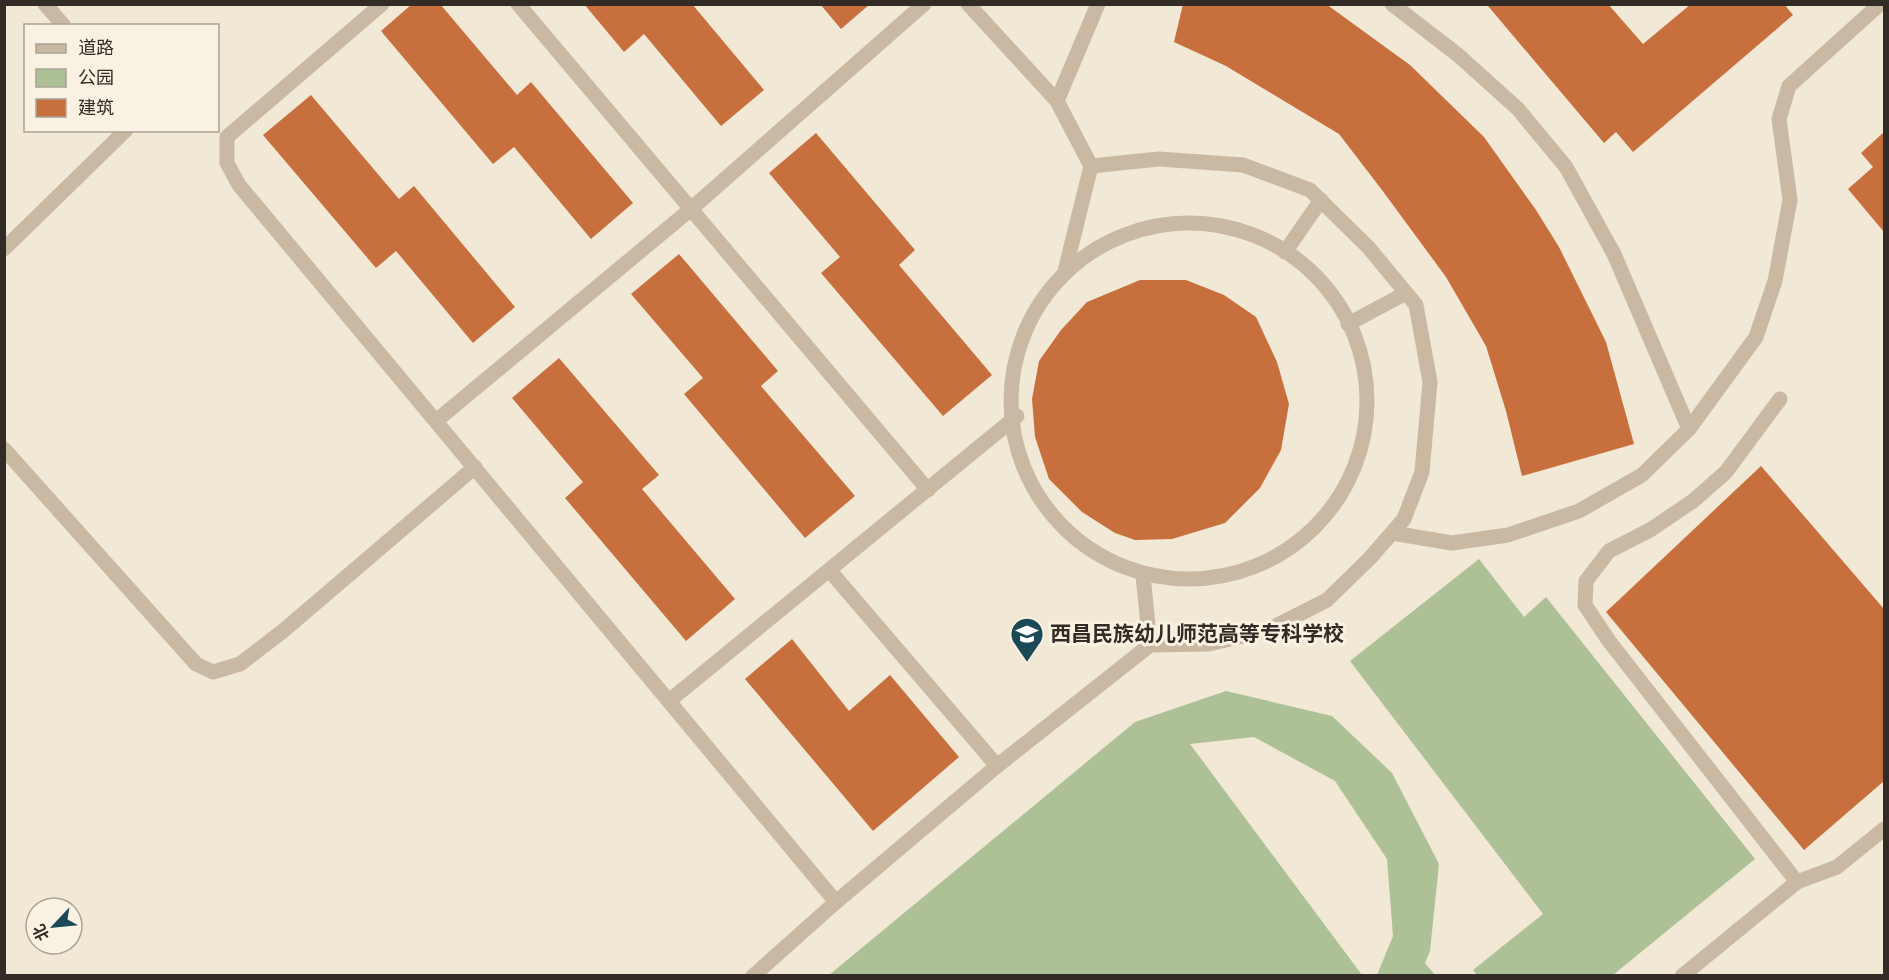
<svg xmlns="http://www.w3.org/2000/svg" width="1889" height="980" font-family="'Golos Text','Noto Sans SC',sans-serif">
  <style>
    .green { fill: #adc096 }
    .building { fill: #c8703d }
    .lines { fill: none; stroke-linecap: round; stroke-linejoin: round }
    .lane { stroke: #c9b9a2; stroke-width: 15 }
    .street { stroke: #c9b9a2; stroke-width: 15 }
    .labels { text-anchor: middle; stroke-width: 6; stroke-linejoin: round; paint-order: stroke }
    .poi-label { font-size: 21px; font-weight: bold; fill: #332b25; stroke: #f9f1e2; text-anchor: start }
  </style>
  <rect width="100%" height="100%" fill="#f1e8d6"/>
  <g class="green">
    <polygon points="1479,559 1524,617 1546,597 1755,859 1613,975 1477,975 1473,970 1543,914 1350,661"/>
    <polygon points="1226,691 1332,716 1392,773 1439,864 1430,951 1425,963 1435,975 1377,975 1393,936 1387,859 1335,781 1254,737 1190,744 1362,975 829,975 1135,722"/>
  </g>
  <g class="building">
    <polygon points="412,4 440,4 517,95 531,82 633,203 591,239 514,147 493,164 381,31"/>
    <polygon points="584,4 692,4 764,90 721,126 644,34 624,52"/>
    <polygon points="820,4 870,4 841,29"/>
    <polygon points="1183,4 1326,4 1410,65 1484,137 1536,210 1559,247 1606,342 1634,444 1522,476 1506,411 1486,346 1446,277 1382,190 1339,134 1226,66 1174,42"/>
    <polygon points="1490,4 1608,4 1643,44 1691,4 1784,4 1793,15 1633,152 1616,132 1604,143 1488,6"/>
    <polygon points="311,95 399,199 414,186 515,307 473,343 396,251 376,268 263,135"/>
    <polygon points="1884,132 1884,232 1848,189 1873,167 1861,153"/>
    <polygon points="816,133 915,250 899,265 992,375 943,416 821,273 840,257 769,173"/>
    <polygon points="679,254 778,371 761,386 855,496 805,538 684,394 703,378 631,294"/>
    <polygon points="1140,280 1186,280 1224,295 1256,317 1277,362 1289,404 1281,450 1260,488 1225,523 1172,539 1135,540 1115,533 1082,512 1049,479 1035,437 1032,399 1039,361 1061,330 1087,302"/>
    <polygon points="559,358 659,475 642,489 735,599 686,641 565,498 583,482 512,398"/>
    <polygon points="1761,466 1884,609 1884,781 1804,850 1606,612"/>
    <polygon points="792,639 849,711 890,675 959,757 873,831 745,679"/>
  </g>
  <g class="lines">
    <g class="lane">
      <polyline points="382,4 227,137 227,163 239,185 836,902"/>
      <polyline points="518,4 928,490"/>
      <polyline points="968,4 1057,101"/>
      <polyline points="1392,4 1458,55 1518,109 1566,167 1614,254 1689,429"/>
      <circle cx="1189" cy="401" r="178"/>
      <polyline points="1285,252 1321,200"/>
      <polyline points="1065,271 1091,166"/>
      <polyline points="1348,324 1406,293"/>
      <polyline points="1780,399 1726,472 1693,501 1650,530 1609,551 1586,581 1585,605 1609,641 1797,882"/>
      <polyline points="436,421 691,209 924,4"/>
      <polyline points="4,449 196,664 213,672 240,664 283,631 475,467"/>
      <polyline points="1392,533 1452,543 1508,535 1579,511 1642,475 1689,429 1756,337 1775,281 1790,200 1779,119 1789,86 1880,4"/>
      <polyline points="830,571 997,766"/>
      <polyline points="1143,575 1150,645"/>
      <polyline points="669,701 1017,416"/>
      <polyline points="753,976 836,902 997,766 1150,645 1209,644 1268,630 1327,600 1370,558 1404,519 1422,472 1430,382 1416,305 1369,248 1310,190 1243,165 1159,159 1091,166 1057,101 1098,4"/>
      <polyline points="1682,976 1797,882 1837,867 1884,829"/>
    </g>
    <g class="street">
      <polyline points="45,4 64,26"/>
      <polyline points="4,249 126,130"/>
    </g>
  </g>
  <defs>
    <g id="university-pin" transform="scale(1.725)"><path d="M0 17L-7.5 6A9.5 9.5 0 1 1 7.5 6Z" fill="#1a4a55" stroke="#f9f1e2"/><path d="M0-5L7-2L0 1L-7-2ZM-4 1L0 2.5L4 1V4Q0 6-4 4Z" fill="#fff"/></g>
  </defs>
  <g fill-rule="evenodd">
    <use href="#university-pin" x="1027" y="634"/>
  </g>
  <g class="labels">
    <g class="poi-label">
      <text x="1050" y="641">西昌民族幼儿师范高等专科学校</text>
    </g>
  </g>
  <rect width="1889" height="980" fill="none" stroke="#332b25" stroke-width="12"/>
  <rect x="24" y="24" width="195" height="108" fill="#f9f1e2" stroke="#aaa296" stroke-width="1.5"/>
  <rect x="36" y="44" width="30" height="9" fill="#c9b9a2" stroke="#aaa296" stroke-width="1.5"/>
  <text x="78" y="54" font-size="18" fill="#332b25">道路</text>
  <rect x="36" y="69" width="30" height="18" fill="#adc096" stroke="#aaa296" stroke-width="1.5"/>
  <text x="78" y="84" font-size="18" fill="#332b25">公园</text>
  <rect x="36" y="99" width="30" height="18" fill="#c8703d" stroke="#aaa296" stroke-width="1.5"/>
  <text x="78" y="114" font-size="18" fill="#332b25">建筑</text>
  <g transform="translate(54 926) rotate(244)"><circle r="28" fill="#f9f1e2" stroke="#aaa296" stroke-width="1.5"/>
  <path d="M0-4.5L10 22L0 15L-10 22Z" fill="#1a4a55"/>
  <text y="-9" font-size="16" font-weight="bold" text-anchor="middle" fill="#332b25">北</text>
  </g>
</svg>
